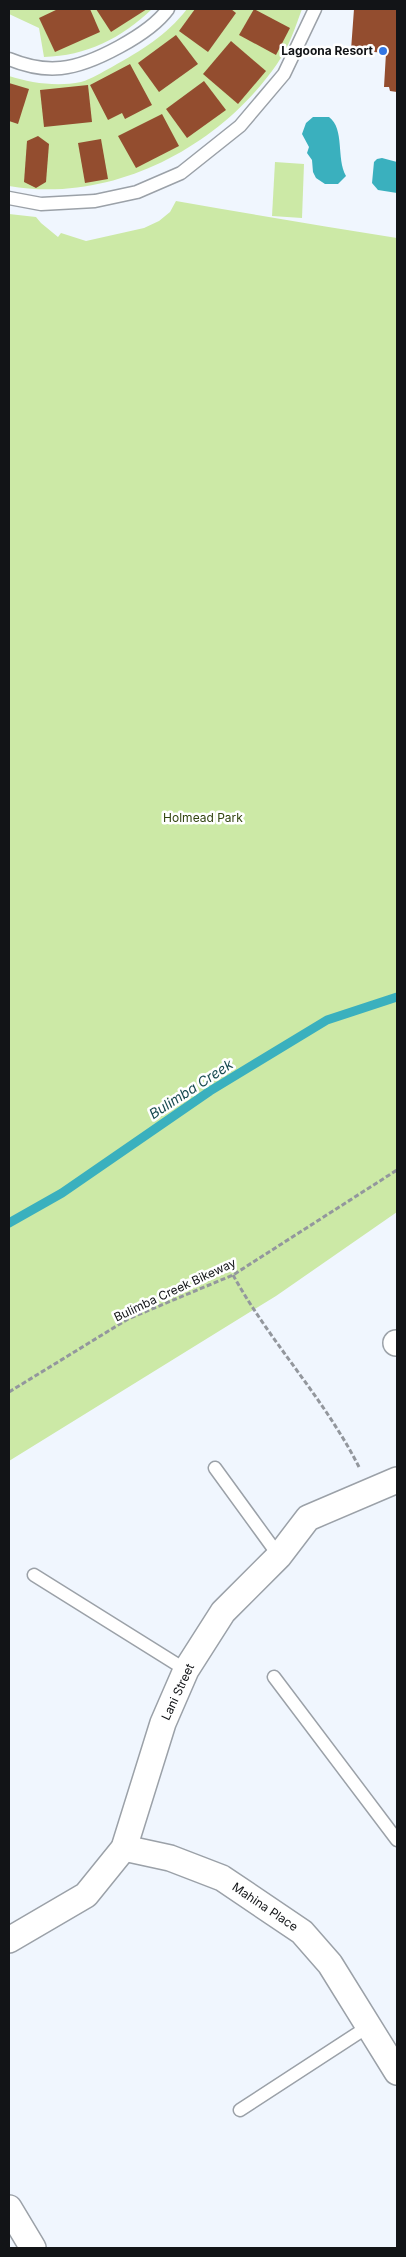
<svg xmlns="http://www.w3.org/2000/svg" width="406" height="2257" font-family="Inter,sans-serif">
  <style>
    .green { fill: #cce9a6 }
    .water { fill: #3ab0be }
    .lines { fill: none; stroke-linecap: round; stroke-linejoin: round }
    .stream { stroke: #3ab0be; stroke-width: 9 }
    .building { fill: #934d2f }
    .service-casing { stroke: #9ba1a8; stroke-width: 15 }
    .minor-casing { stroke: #9ba1a8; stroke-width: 28 }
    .path { stroke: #93979d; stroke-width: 3; stroke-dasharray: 5 2.5; stroke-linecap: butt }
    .service { stroke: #fff; stroke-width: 12 }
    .minor { stroke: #fff; stroke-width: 25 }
    .poi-dot { fill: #3377e4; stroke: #fff; stroke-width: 2 }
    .labels { text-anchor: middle; stroke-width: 5; stroke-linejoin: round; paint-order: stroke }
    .poi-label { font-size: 12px; font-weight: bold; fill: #121417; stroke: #fff; text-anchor: end }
    .park-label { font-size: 12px; fill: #31440f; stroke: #fff }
    .street-label { font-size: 12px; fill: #121417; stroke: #fff }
    .water-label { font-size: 14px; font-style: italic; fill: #184a50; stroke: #fff }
  </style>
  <rect width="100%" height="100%" fill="#f0f6fe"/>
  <g class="green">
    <path d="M 9,9 L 152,9 C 122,38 86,56 44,57 L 39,28 L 9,14 Z"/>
    <path d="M 187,9 L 302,9 C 295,28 289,47 277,64 C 219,148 111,204 9,186 L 9,76 C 31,83 57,87 81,82 C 92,79 102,72 112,67 C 142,50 166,36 187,9 Z"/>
    <polygon points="275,162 304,164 302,218 272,216"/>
    <path d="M 176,201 C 250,214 323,226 397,238 L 397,1212 L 276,1296 L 9,1461 L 9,214 L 36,217 L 41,223 L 58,237 L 61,233 L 86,241 L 144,228 L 159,221 L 170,212 Z"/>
  </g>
  <g class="water">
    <path d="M 313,117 L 329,117 C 345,129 336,158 346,176 L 338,184 L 325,184 L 316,178 L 313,172 L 312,160 L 307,153 L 309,147 L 302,134 L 306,123 Z"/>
    <polygon points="382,158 397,162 397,193 378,190 372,183 374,162 377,159"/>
  </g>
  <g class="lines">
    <polyline class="stream" points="9,1223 62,1193 210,1091 327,1020 397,997"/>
  </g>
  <g class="building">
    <polygon points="58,9 90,9 100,32 55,52 39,18"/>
    <polygon points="96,9 147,9 111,32"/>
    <polygon points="195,9 231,9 236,13 208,52 179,31"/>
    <polygon points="254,9 290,28 276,55 239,35"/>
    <polygon points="354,9 397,9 397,92 390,91 389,87 384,87 386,53 351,50"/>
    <polygon points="176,35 198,64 159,92 138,63"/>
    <polygon points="231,41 266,71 238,104 203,74"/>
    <polygon points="130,64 152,105 125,119 122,113 108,120 90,85"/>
    <polygon points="204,81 226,110 187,138 166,109"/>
    <polygon points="9,83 29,89 18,124 9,121"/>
    <polygon points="88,85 92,122 44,127 40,90"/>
    <polygon points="162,114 179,146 136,168 118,136"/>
    <polygon points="38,136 49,144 46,182 36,188 24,182 27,141"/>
    <polygon points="101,139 108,179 85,183 78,143"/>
  </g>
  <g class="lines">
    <g class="service-casing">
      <g id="service">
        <path d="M 9,59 C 26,66 42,70 61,68 C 92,65 150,34 168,9"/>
        <polyline points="9,198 41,204 95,201 137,192 181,173 240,126 284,74 315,9"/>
        <polyline points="215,1468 279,1556"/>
        <polyline points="34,1575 186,1670"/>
        <polyline points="274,1677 397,1840"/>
        <polyline points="240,2110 369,2026"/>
      </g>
    </g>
    <g class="minor-casing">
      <g id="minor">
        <polyline points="396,1343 397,1343"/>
        <polyline points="124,1848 170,1858 222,1878 302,1932 330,1964 397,2072"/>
        <polyline points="9,1940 86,1895 124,1848 163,1723 186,1670 223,1612 279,1556 308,1518 397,1480"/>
        <polyline points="9,2208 33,2248"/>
      </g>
    </g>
    <g class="path">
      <path d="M 233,1275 C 270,1342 324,1398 359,1467"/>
      <polyline points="9,1392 128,1319 233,1275 397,1170"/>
    </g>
    <use href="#service" class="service"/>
    <use href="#minor" class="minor"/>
  </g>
  <circle class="poi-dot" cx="383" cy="51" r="5"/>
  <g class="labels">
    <g class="poi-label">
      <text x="373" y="55">Lagoona Resort</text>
    </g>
    <g class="park-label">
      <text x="203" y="822">Holmead Park</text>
    </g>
    <g class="street-label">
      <text transform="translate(175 1290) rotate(-25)" y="4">Bulimba Creek Bikeway</text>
      <text transform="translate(178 1692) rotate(-65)" y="4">Lani Street</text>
      <text transform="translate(265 1907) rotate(34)" y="4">Mahina Place</text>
    </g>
    <g class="water-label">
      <text transform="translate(191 1089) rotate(-33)" y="5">Bulimba Creek</text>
    </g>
  </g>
  <rect width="406" height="2257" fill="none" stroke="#121417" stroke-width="20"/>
</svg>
